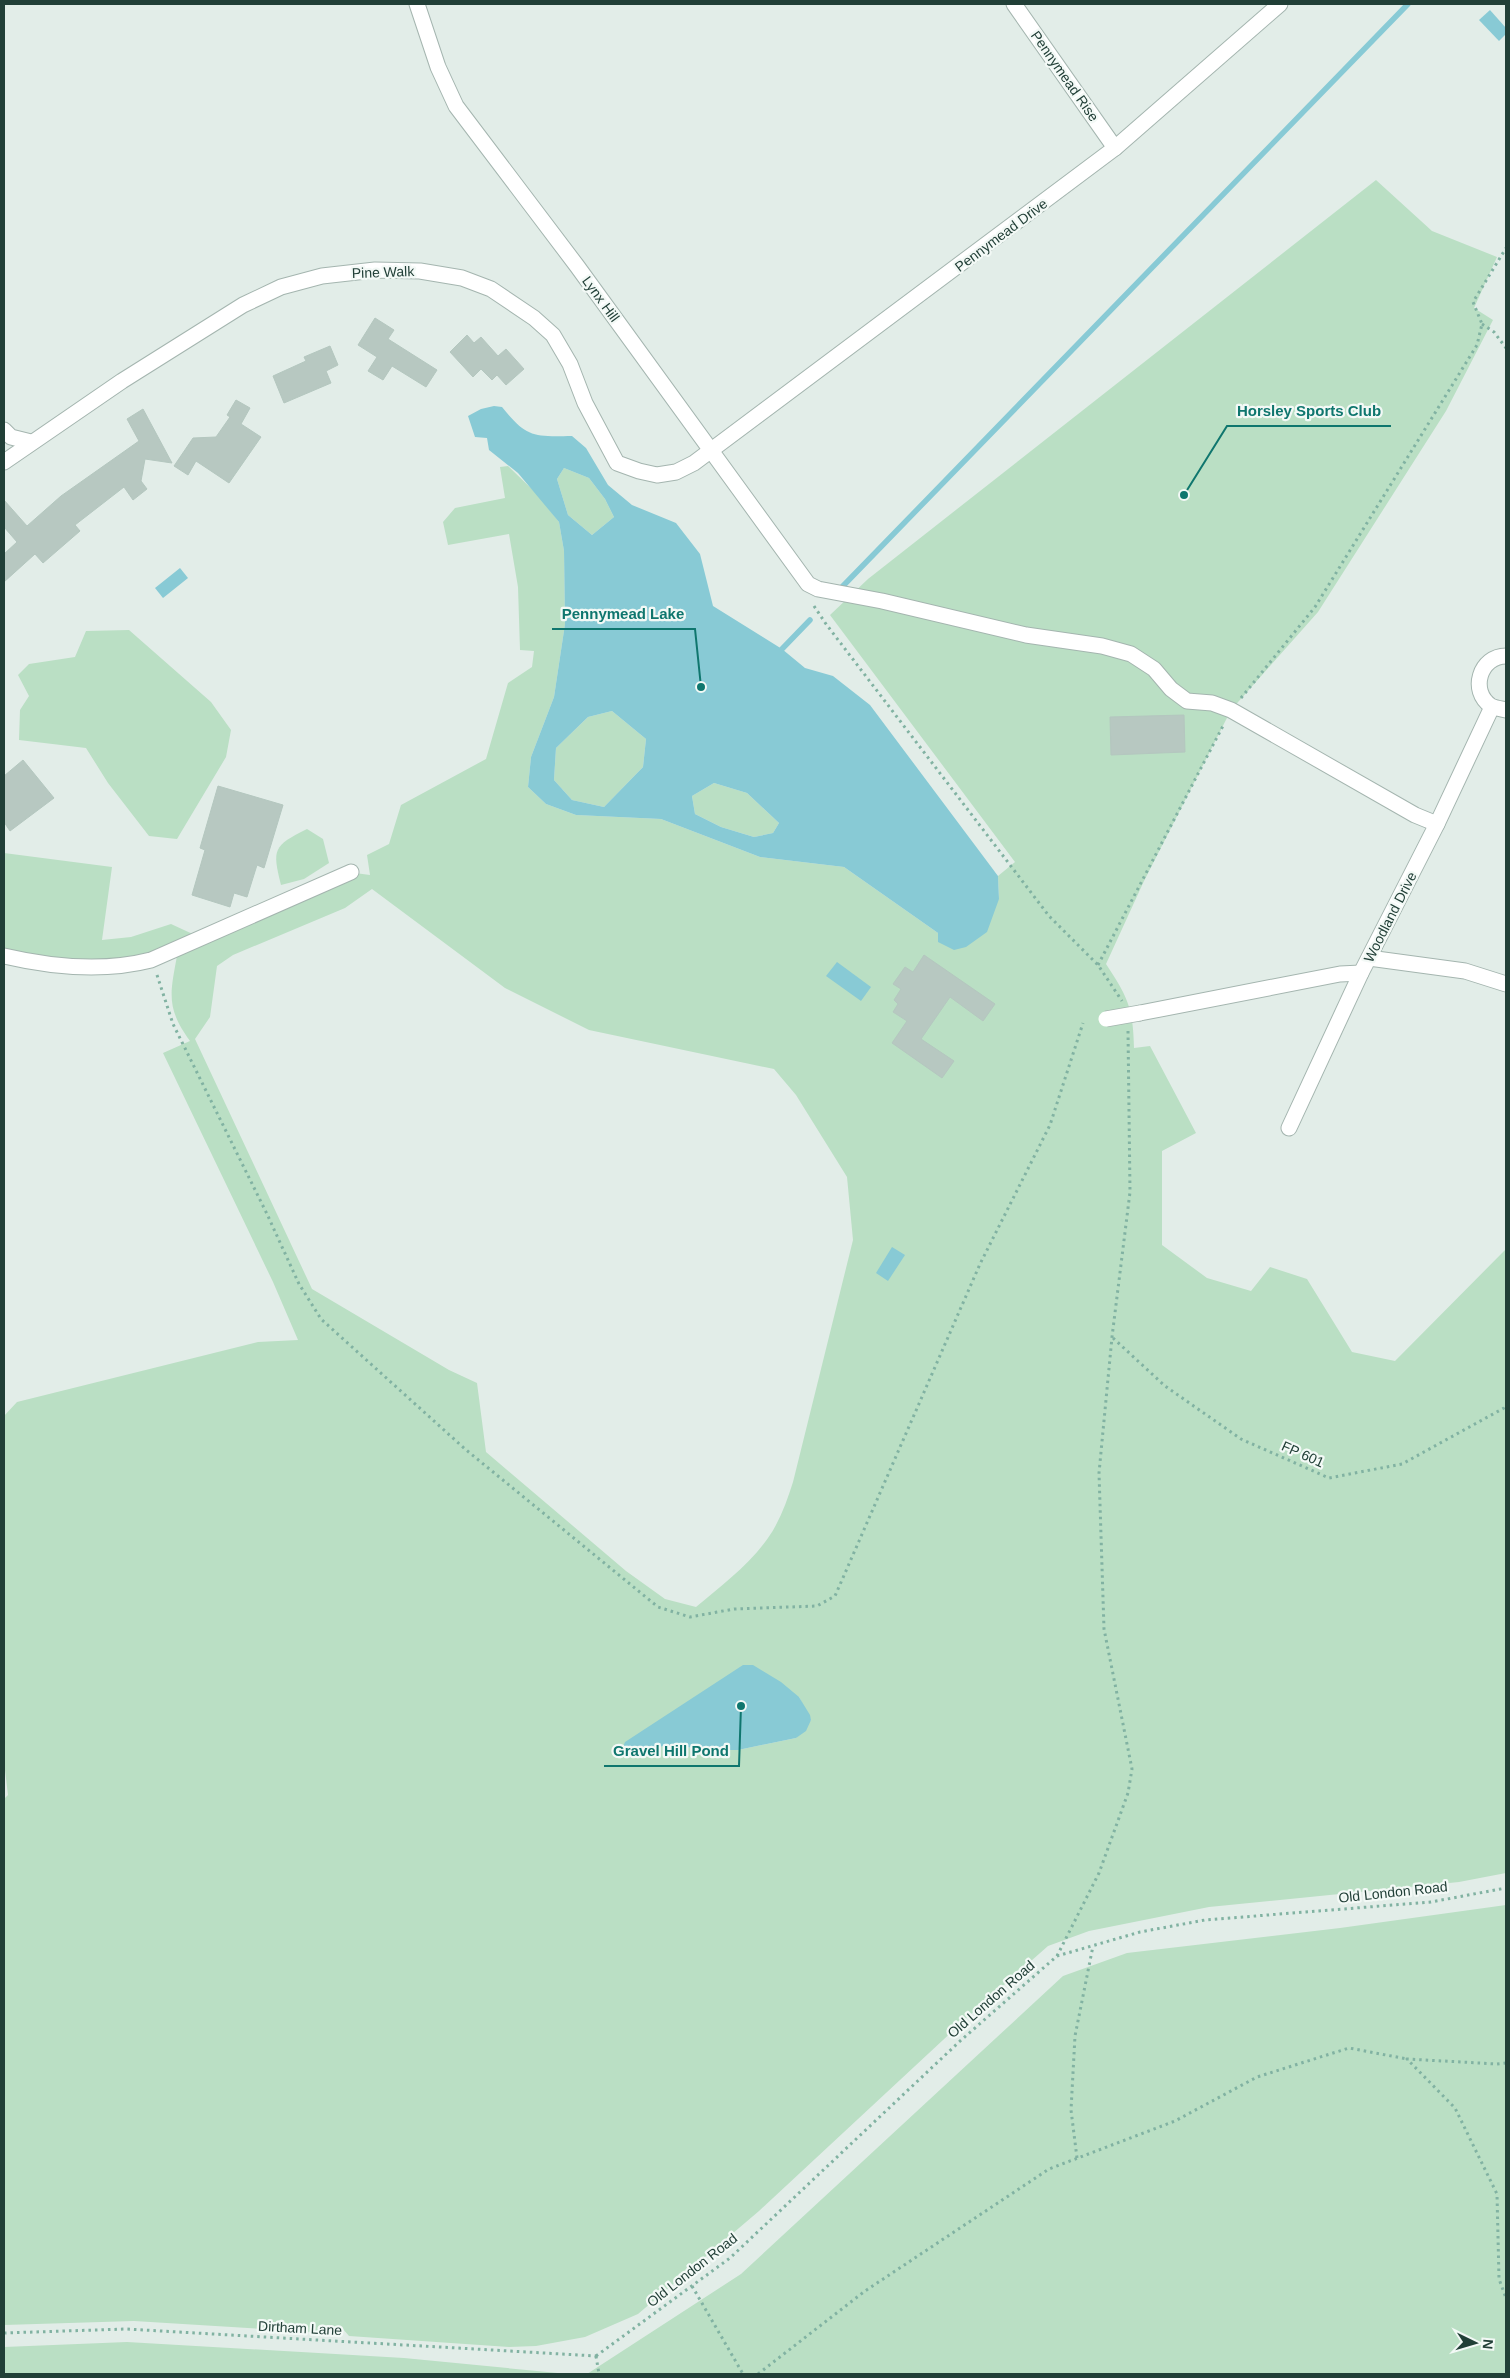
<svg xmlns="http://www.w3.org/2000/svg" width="1510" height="2378" font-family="Arial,sans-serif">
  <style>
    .green { fill: #badfc4; fill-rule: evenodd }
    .water { fill: #88cad5; fill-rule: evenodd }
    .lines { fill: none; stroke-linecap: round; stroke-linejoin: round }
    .stream { stroke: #88cad5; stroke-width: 5.5 }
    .building { fill: #b7c8c1; stroke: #b4c7bf }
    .minor-casing { stroke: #a4b5af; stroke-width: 17 }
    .path { stroke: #81b2a2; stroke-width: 3; stroke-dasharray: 2.5 4; stroke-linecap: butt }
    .minor { stroke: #fff; stroke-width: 15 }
    .minor-bridge-casing { stroke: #a4b5af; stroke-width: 17; stroke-linecap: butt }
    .minor-bridge { stroke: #fff; stroke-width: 15 }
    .labels { text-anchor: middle; stroke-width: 4.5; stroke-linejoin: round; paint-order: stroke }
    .street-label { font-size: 14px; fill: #213f37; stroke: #f3f9f6 }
    .leader { fill: none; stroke: #0f766e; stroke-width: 2 }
    .callout-dot { fill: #0f766e; stroke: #f3f9f6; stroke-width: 2 }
    .callout-label { font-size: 15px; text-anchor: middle; font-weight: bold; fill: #0f766e; stroke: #f3f9f6; stroke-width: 4.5; stroke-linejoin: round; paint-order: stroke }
  </style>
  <rect width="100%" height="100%" fill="#e2ede8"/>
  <g class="green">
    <path d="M 1376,180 L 1432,231 L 1497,257 L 1474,308 L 1493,320 L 1446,411 L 1318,612 L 1231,710 L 1144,881 L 1106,964 C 1128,997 1133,1008 1134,1048 L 1150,1046 L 1196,1133 L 1162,1151 L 1162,1245 L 1207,1278 L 1251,1291 L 1270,1267 L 1307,1279 L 1352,1352 L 1395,1361 L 1506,1249 L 1506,1873 L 1459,1882 L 1209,1907 L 1089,1931 L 1048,1946 L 971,2014 L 759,2211 L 638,2314 L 585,2337 L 536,2346 L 509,2347 L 349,2336 L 343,2329 L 334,2328 L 328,2333 L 134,2321 L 4,2325 L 4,1799 L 8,1795 L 4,1762 L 4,1416 L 17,1402 L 258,1342 L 298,1340 L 273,1282 L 163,1053 L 190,1041 C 166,1008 170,994 177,956 L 161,948 C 151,951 141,956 132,958 C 89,967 46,958 4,951 L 4,853 L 112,867 L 102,940 L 131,937 L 171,924 L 197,936 L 340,871 L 370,875 L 367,855 L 389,844 L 401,805 L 486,759 L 508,683 L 532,667 L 534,651 L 520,650 L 518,587 L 509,534 L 448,545 L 443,522 L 455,508 L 505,498 L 500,467 L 508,466 L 538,495 L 559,522 L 564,551 L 565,624 L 554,697 L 531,757 L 528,787 L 546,804 L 576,815 L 661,819 L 760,857 L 844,867 L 938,933 L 938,942 L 999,899 L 998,876 L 1015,862 L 830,615 L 868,579 ZM 372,889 L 505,988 L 589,1030 L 774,1069 L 796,1095 L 847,1177 L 853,1240 L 793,1482 C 787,1501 780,1521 768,1538 C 749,1565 721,1586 696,1607 L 665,1599 L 626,1571 L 486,1452 L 477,1383 L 449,1370 L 312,1289 L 195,1039 L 210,1017 L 217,966 L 233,955 L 345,908 ZM 799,1697 L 811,1720 L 796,1738 L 738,1750 L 713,1750 L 668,1745 L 632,1754 Z"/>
    <polygon points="564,468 589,478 605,499 614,517 592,535 568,515 557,479"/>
    <polygon points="129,630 211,702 231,730 226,757 177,839 149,836 108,783 86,748 19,740 20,710 29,696 18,675 29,664 75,657 86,631"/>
    <polygon points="612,711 646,739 643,767 604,807 572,800 554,780 556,748 588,717"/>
    <polygon points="714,783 747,793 779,823 773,833 754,837 721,827 695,814 692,796"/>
    <path d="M 307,829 L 323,839 L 329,863 L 304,879 L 281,885 C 272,849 273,846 307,829 Z"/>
    <polygon points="1506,1905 1506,2374 587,2374 741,2274 1063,1976 1127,1953 1340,1928"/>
    <polygon points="127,2342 404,2358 568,2374 4,2374 4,2347"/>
  </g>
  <g class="water">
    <polygon points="1490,10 1506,28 1506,34 1499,41 1479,20"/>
    <path d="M 494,406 L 502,407 C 526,437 533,437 572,436 L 586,448 L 608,485 L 632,505 L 676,523 L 700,554 L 713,606 L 782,649 L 805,668 L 833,676 L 870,705 L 998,876 L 999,899 L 987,932 L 966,947 L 954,950 L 938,942 L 938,933 L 844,867 L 760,857 L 661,819 L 576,815 L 546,804 L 528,787 L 531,757 L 554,697 L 565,624 L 564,551 L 559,522 L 518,473 L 489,450 L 487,438 L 475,437 L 468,416 L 481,409 ZM 564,468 L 589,478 L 605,499 L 614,517 L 592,535 L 568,515 L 557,479 ZM 612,711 L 646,739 L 643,767 L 604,807 L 572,800 L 554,780 L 556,748 L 588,717 ZM 714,783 L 747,793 L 779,823 L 773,833 L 754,837 L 721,827 L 695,814 L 692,796 Z"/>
    <polygon points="180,568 188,578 163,598 155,588"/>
    <polygon points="837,962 871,987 861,1001 826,976"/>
    <polygon points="892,1247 905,1255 888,1281 876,1273"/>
    <polygon points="743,1665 753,1665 781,1682 799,1697 810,1715 811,1720 806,1731 796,1738 738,1750 713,1750 668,1745 632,1754 626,1752 623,1747 625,1742"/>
  </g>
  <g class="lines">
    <g class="stream">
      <polyline points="842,587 1408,4"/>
      <polyline points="782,649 810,620"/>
    </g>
  </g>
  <g class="building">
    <polygon points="375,318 394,330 388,339 437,370 426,387 392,366 383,380 368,371 377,357 358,345"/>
    <polygon points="467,335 474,343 481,337 498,356 506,349 524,369 506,385 497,375 492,380 481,369 473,377 450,352"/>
    <polygon points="330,346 338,365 326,371 331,383 284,403 273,376 306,361 304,357"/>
    <polygon points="236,400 250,408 241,424 261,437 229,483 196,461 188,475 174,466 193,438 216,437 230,417 227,415"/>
    <polygon points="143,409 172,463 145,459 141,481 147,489 133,500 124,487 75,525 80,531 43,563 35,554 4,582 4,554 17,542 4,527 4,500 27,526 61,496 139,441 127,419"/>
    <polygon points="1184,715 1185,752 1111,755 1110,717"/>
    <polygon points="23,760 54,798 10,831 4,822 4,776"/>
    <polygon points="218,786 283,805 264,868 257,865 247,897 234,893 230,907 192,895 205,850 200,848"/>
    <polygon points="924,955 995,1004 983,1021 950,997 921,1039 954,1061 942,1078 892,1043 907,1021 893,1012 898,1004 894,1000 901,989 893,984 905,967 913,972"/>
  </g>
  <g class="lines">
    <g class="minor-casing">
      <g id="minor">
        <polyline points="417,4 438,67 456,106 577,266 808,584 818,589 882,601 1026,635 1102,646 1131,654 1154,669 1171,689 1187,701 1212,703 1231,710 1415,815 1437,824"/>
        <polyline points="1014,4 1115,148"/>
        <polyline points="4,430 11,437 31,442"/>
        <polyline points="4,462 122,381 243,305 281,287 322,276 375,270 420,271 462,278 491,289 534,318 553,335 570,364 585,403 617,463 639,471 657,475 676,472 694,463 1115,148 1280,4"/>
        <path d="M 1506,656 C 1480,656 1469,691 1491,706 C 1495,708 1502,709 1506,710"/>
        <path d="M 4,956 C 51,967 104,972 151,960 L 351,872"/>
        <polyline points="1369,958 1465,971 1506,984"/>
        <polyline points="1140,1013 1340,974 1361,973"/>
        <polyline points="1289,1128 1361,973 1437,824 1492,707"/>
      </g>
    </g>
    <g class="path">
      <polyline points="1482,324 1494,332 1506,348"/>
      <polyline points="814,606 826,624 1049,916 1098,965 1122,1001"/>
      <polyline points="1241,698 1315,607 1477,345 1482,324 1473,302 1506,248"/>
      <polyline points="1098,965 1224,724"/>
      <polyline points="157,975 173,1024 267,1214 299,1284 321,1319 465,1449 658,1607 690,1617 734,1609 817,1606 835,1596 980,1264 1050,1125 1083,1023"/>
      <polyline points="1113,1338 1165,1386 1241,1439 1329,1478 1402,1464 1504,1408 1506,1404"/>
      <polyline points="1057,1956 1099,1873 1128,1793 1132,1769 1104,1629 1099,1473 1112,1337 1130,1192 1128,1031"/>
      <polyline points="1506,2063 1497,2064 1407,2059 1455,2108 1497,2194 1499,2279 1506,2298"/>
      <polyline points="1077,2158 1071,2110 1075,2036 1093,1946"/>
      <polyline points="692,2286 743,2374"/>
      <polyline points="4,2333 126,2329 596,2356"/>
      <polyline points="596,2356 730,2258 959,2042 1057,1956 1140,1932 1205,1920 1431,1902 1506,1888"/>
      <polyline points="596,2356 599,2374"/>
      <polyline points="758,2374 865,2291 1049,2169 1175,2121 1257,2077 1349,2048 1407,2059"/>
    </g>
    <use href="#minor" class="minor"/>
    <g class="minor-bridge-casing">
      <polyline id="minor-bridge" points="1106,1019 1140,1013"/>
    </g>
    <use href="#minor-bridge" class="minor-bridge"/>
  </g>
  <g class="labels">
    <g class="street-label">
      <text transform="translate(1065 76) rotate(55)" y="5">Pennymead Rise</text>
      <text transform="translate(1001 235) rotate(-37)" y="5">Pennymead Drive</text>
      <text transform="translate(383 272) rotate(-2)" y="5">Pine Walk</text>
      <text transform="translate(601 299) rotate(54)" y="5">Lynx Hill</text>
      <text transform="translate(1390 917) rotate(-63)" y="5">Woodland Drive</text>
      <text transform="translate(1303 1454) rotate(24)" y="5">FP 601</text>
      <text transform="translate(1393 1892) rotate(-6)" y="5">Old London Road</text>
      <text transform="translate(991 1999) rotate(-41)" y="5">Old London Road</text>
      <text transform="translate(692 2270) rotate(-38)" y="5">Old London Road</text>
      <text transform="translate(300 2328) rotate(3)" y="5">Dirtham Lane</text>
    </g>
  </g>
  <path class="leader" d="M1184 495L1227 426H1391M701 687L695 629H552M741 1706L739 1766H604"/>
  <g class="callout-dot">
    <circle cx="1184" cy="495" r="5"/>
    <circle cx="701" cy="687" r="5"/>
    <circle cx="741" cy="1706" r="5"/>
  </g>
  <g class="callout-label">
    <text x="1309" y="416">Horsley Sports Club</text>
    <text x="623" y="619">Pennymead Lake</text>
    <text x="671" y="1756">Gravel Hill Pond</text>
  </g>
  <rect width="1510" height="2378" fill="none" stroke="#213f37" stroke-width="10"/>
  <g transform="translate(1475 2343) rotate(95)" stroke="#f3f9f6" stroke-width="4" paint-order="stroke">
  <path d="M0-4L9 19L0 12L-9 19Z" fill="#213f37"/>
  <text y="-8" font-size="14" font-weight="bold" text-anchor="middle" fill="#213f37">N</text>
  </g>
</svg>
